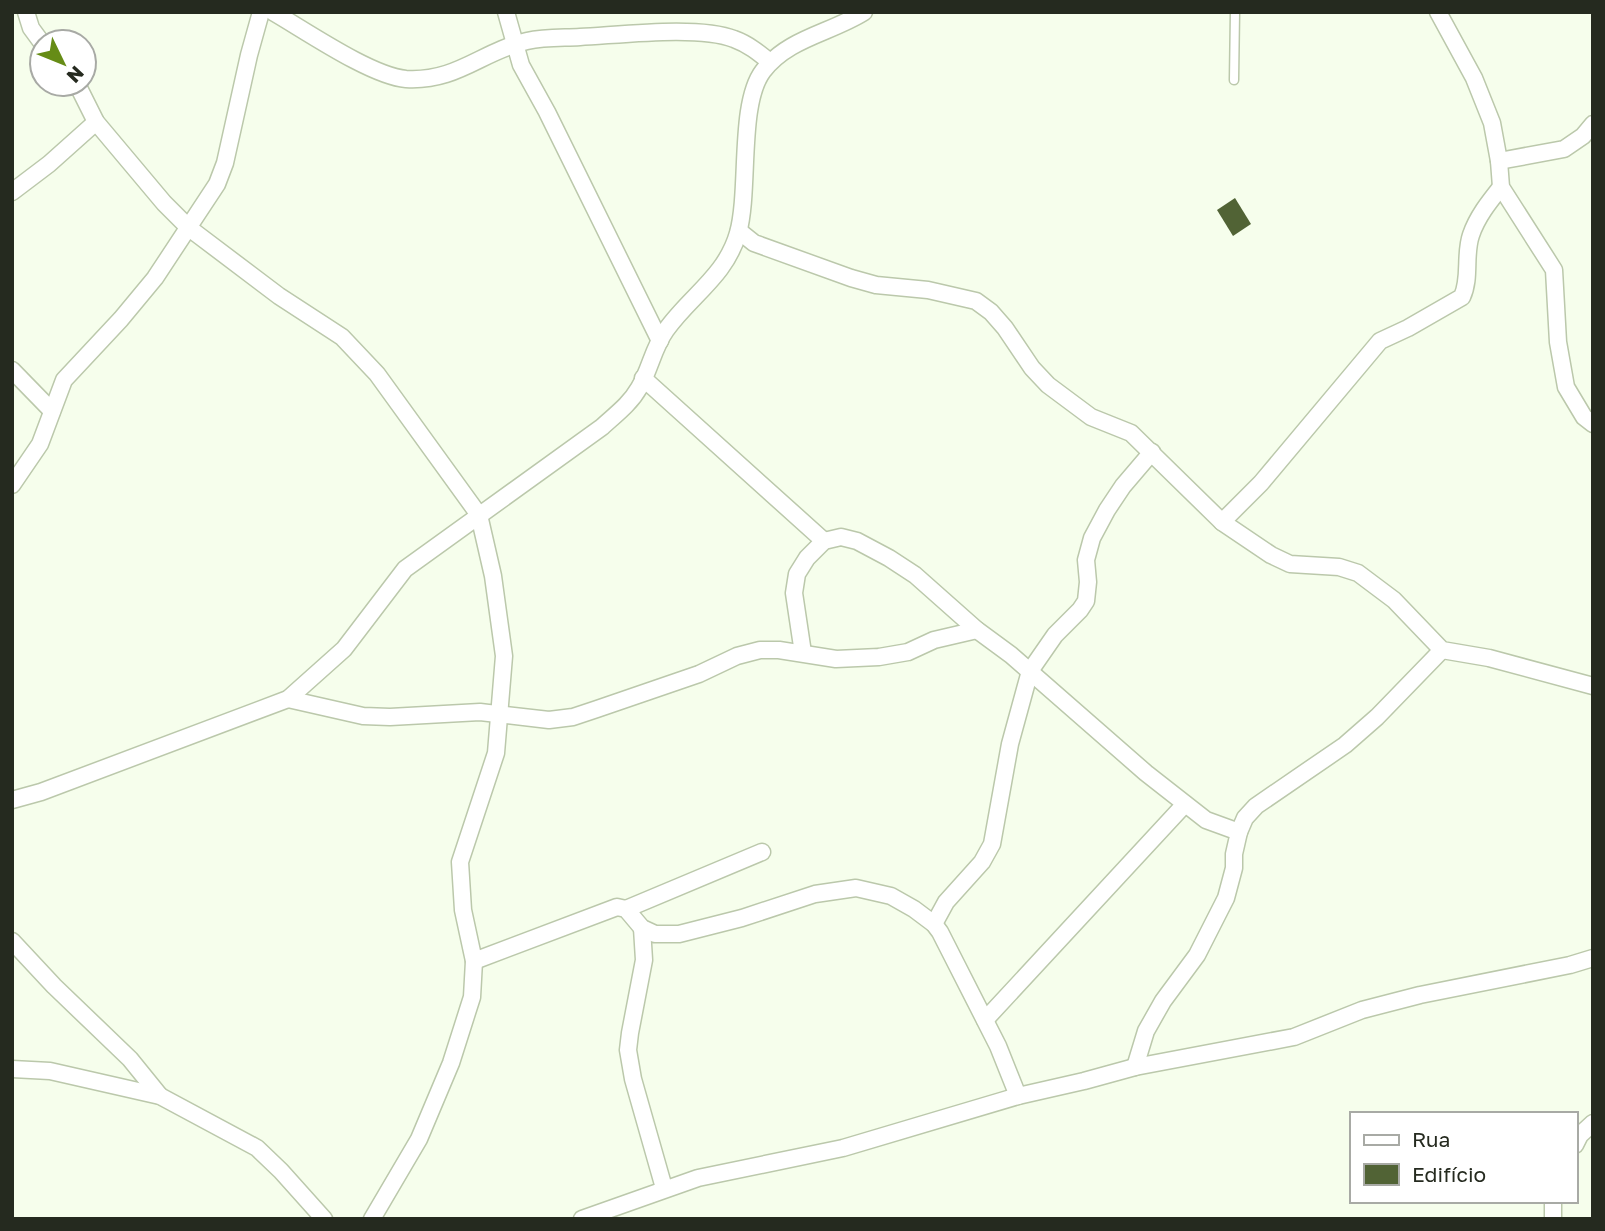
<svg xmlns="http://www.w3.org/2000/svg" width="1605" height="1231" font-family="'Golos Text',sans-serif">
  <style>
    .building { fill: #516335 }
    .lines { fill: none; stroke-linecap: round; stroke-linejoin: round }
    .lane-casing { stroke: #bbc8ab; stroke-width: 11 }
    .street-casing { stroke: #bbc8ab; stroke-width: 19 }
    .lane { stroke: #fff; stroke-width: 8 }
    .street { stroke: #fff; stroke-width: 16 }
  </style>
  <rect width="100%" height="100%" fill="#f6feec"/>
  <polygon class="building" points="1235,198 1251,224 1233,236 1217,210"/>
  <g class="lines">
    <g class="lane-casing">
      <polyline id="lane" points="1234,80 1235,12"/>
    </g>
    <g class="street-casing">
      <g id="street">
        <polyline points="26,12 31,28 42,43"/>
        <path d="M 273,12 C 306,31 371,76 406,79 C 457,82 482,51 527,41 C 545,37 562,38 580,37 C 620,35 699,25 734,39 C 748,44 759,53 770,62"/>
        <polyline points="506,12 521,65 547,112 660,341"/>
        <polyline points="1438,12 1474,78 1492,123 1499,161 1501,187 1554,270 1558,342 1566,387 1584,417 1593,424"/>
        <polyline points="77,84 96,122 164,203 189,228 279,296 342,337 377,374 479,515 493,576 504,656 496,753 460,862 463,910 474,961 472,997 451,1063 419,1139 372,1219"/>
        <polyline points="1499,161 1564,149 1583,136 1593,124"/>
        <polyline points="12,192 49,164 96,122"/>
        <polyline points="739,231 754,243 851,278 876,285 928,290 976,301 991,312 1005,328 1032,368 1048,385 1091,417 1131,433 1222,522 1271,555 1290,564 1339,567 1358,573 1394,600 1442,650 1489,658 1593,686"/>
        <polyline points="12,370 52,411"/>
        <polyline points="643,378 824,541"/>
        <polyline points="12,485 40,444 64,380 121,319 155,278 217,184 225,163 249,55 261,12"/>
        <path d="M 1222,522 L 1261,483 L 1380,341 L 1408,328 L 1462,297 C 1471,278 1464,255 1471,235 C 1477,217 1489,202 1501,187"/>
        <polyline points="803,653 794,593 797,574 807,558 824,541 841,537 857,541 889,558 915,575 977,630 1011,655 1146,773 1206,820 1239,832 1234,854 1234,868 1226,898 1197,955 1163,1001 1146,1031 1135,1067"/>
        <polyline points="288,699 363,716 390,717 480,712 549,720 573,717 597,709 699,674 737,656 760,650 779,650 836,659 879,657 908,652 934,640 977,630"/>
        <path d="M 12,800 L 41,792 L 288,699 L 344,649 L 405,569 L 602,427 C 615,415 630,404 639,388 C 650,370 653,348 666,330 C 690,296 726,276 738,233 C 750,190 738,104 763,71 C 788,38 831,33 864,12"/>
        <polyline points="1239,832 1245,818 1256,806 1345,745 1377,717 1442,650"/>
        <polyline points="626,909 762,852"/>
        <polyline points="934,924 946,902 982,862 992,844 1010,744 1030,671 1055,635 1080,610 1086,601 1088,582 1086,560 1092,538 1107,510 1123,486 1152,452"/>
        <polyline points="642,928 644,960 630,1033 628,1050 633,1079 664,1188"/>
        <polyline points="12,941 54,986 130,1059 160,1096"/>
        <polyline points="474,961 617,907 626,909 642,928 655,934 679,934 742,918 815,894 856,888 891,896 914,909 934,924 940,932 998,1046 1018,1096"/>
        <polyline points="985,1020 1185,804"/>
        <polyline points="12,1069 50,1071 160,1096 257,1148 281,1171 324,1219"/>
        <polyline points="1575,1145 1580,1135 1593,1123"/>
        <polyline points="582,1219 698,1178 843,1148 1018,1096 1084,1081 1135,1067 1294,1037 1362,1010 1420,995 1570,965 1593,958"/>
        <polyline points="1553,1219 1553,1201"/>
      </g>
    </g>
    <use href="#lane" class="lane"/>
    <use href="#street" class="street"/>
  </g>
  <rect width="1605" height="1231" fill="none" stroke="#252a1f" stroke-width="28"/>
  <rect x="1350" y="1112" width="228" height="91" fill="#ffffff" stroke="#a8aaa5" stroke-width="2"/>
  <rect x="1364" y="1135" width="35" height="10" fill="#ffffff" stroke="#a8aaa5" stroke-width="2"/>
  <text x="1412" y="1147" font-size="21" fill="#252a1f">Rua</text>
  <rect x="1364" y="1164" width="35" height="21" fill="#516335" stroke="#a8aaa5" stroke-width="2"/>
  <text x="1412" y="1182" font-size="21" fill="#252a1f">Edifício</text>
  <g transform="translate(63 63) rotate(133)"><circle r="33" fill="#ffffff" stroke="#a8aaa5" stroke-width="2"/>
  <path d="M0-5L12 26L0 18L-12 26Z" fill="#668c16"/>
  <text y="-10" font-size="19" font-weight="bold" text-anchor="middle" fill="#252a1f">N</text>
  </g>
</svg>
